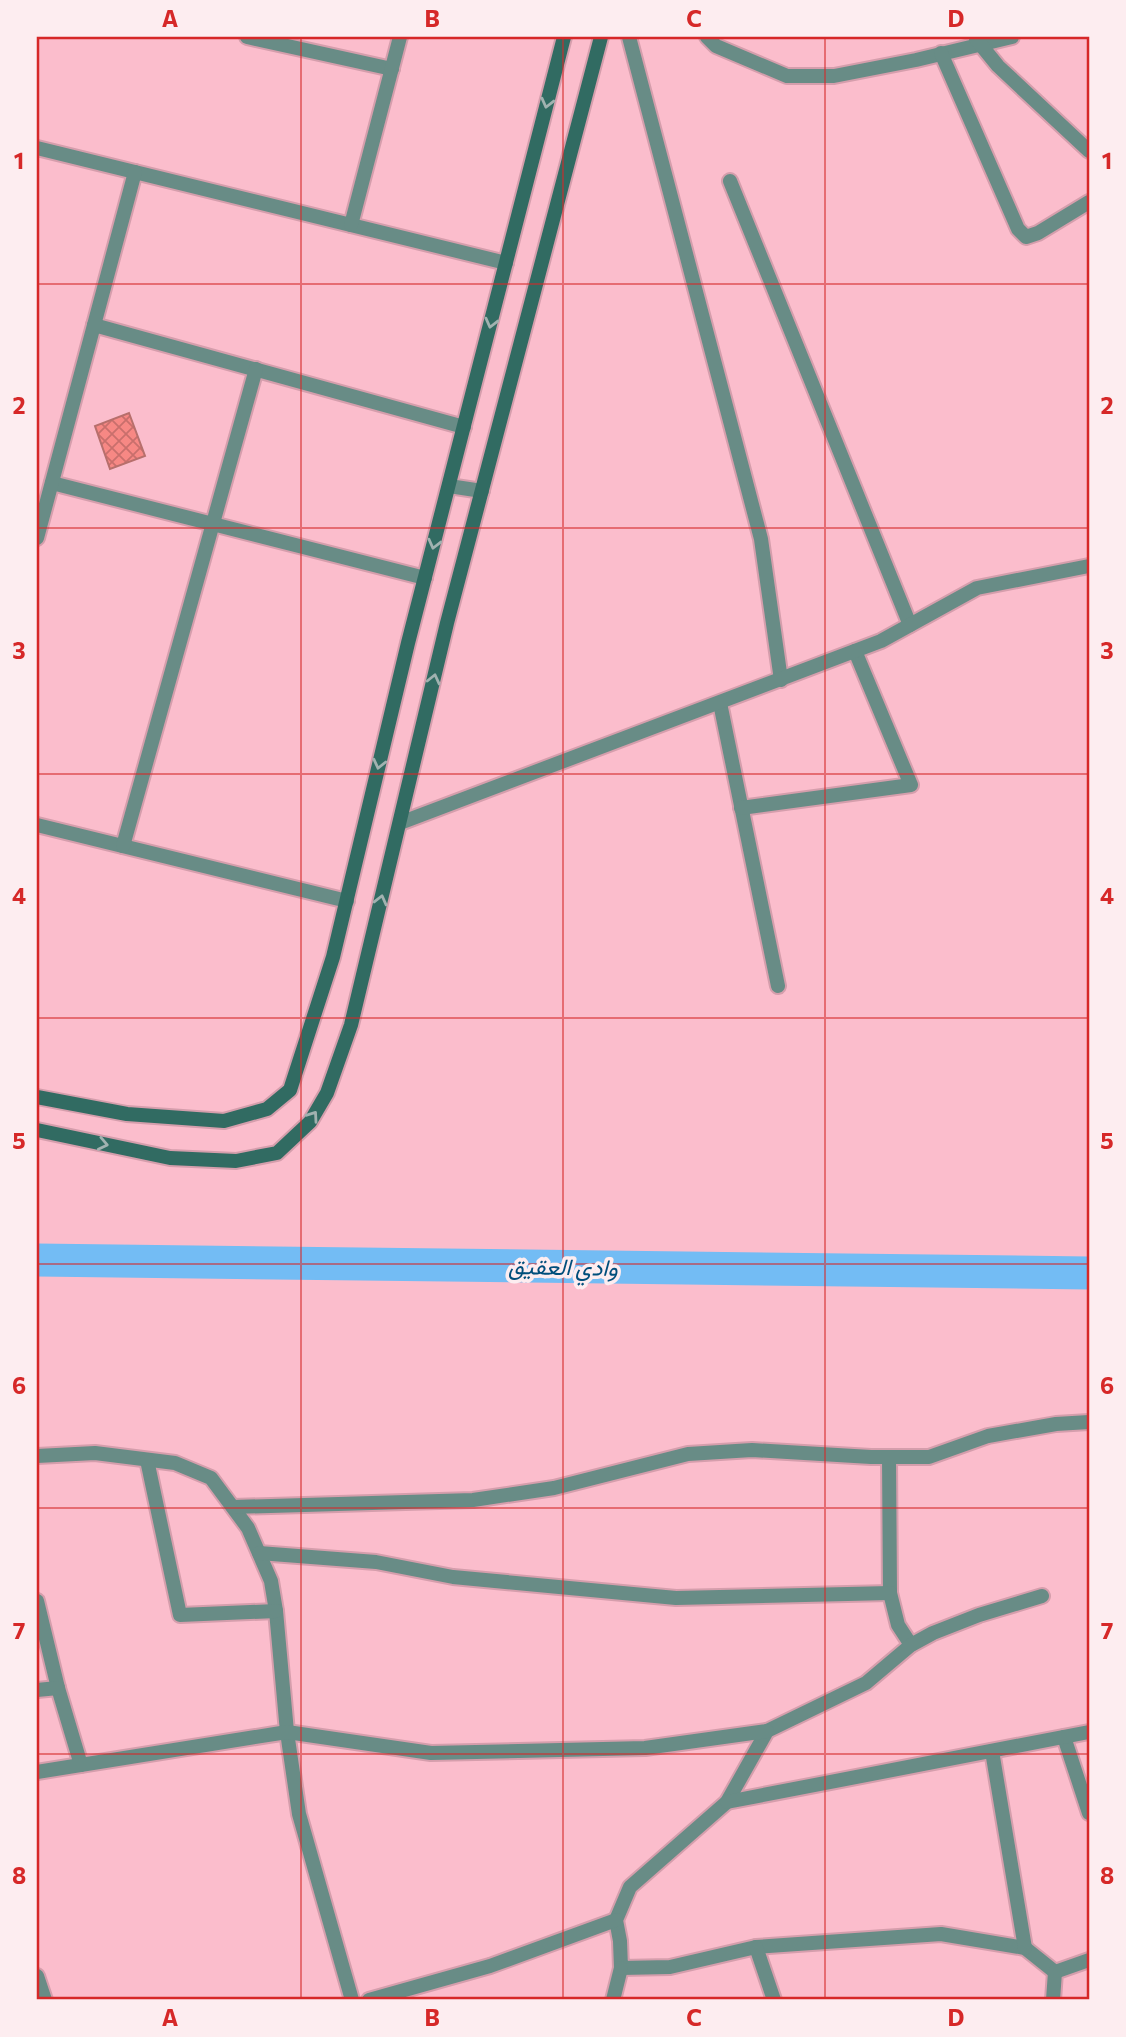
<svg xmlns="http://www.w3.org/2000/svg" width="1126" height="2037" font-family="Commissioner,Vazirmatn,sans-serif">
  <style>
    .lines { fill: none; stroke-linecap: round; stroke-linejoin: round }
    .river { stroke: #73bcf4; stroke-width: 33 }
    .building { fill: url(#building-cross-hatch); stroke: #b76f6c; stroke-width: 2 }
    .street-casing { stroke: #d59eac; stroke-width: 18 }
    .secondary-casing { stroke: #d59eac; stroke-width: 18 }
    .street { stroke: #688c86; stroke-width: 14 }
    .secondary { stroke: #316b62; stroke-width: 14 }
    .oneway { stroke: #a1b2b0 }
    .grid { fill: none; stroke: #d62828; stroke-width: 2; stroke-opacity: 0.55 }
    .labels { text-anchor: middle; stroke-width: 7; stroke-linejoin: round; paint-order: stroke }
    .water-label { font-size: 23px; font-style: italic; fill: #004e7b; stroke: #fdedf0 }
    .neatline { fill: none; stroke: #d62828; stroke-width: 2.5 }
    .grid-label { font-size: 23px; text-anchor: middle; font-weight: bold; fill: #d62828 }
  </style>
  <defs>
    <pattern id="building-cross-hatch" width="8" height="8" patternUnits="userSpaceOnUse" patternTransform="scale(1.75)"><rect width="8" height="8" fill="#f78884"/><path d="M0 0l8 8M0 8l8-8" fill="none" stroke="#c96f6c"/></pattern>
  </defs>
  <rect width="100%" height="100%" fill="#fbbdcc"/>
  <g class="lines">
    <polyline class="river" points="37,1260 1089,1273"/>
  </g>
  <polygon class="building" points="129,413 145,456 110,469 95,426"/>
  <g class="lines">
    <g class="street-casing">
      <g id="street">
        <polyline points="247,37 392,69"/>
        <polyline points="629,37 761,539 781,680"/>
        <polyline points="707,37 716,46 787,76 834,76 916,60 1012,37"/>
        <polyline points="976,39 998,66 1089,151"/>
        <polyline points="941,53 1018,229 1026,237 1038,233 1089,202"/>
        <polyline points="37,148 506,263"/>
        <polyline points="730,181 910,625"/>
        <polyline points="351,225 400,37"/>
        <polyline points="94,325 464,427"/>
        <polyline points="52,483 425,578"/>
        <polyline points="449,486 482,491"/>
        <polyline points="37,538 135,172"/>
        <polyline points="720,703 778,986"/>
        <polyline points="741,808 911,785 855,651"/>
        <polyline points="400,823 881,641 977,588 1089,566"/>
        <polyline points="37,825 347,901"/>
        <polyline points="123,846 256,369"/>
        <polyline points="37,1456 95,1453 175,1463 211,1478 248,1528 271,1581 276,1611 287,1732 299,1814 352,2000"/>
        <polyline points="889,1457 890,1593 898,1625 911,1645"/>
        <polyline points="147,1460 180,1615 276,1611"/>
        <polyline points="233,1507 473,1500 554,1488 688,1454 752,1450 871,1457 929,1457 988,1436 1056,1424 1089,1422"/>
        <polyline points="259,1553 376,1562 453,1577 676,1598 890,1593"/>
        <polyline points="1042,1596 979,1615 933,1633 911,1645 866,1683 767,1731 727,1802 630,1887 616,1920 620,1941 621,1968 670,1967 756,1947 941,1934 1025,1948 1055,1972"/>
        <polyline points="37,1601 58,1688 81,1765"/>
        <polyline points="37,1690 58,1688"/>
        <polyline points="1064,1737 1089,1813"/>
        <polyline points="992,1751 1025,1948"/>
        <polyline points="37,1772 287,1732 431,1753 645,1748 767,1731"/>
        <polyline points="727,1802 1089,1732"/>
        <polyline points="756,1947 774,2000"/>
        <polyline points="37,1976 45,2000"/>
        <polyline points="369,2000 490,1966 616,1920"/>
        <polyline points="613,2000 621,1968"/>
        <polyline points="1053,2000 1055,1972 1089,1960"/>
      </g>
    </g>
    <g class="secondary-casing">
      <g id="secondary">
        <polyline points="37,1097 127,1114 224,1121 267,1109 290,1090 333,957 408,643 564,37"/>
        <polyline points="37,1130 170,1158 236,1161 277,1153 310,1122 327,1093 351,1025 447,623 601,37"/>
      </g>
    </g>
    <use href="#street" class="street"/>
    <use href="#secondary" class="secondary"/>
  </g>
  <defs><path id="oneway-chevron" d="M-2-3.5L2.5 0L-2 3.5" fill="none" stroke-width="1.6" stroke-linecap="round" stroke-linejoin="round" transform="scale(1.75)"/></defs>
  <g class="oneway">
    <use href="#oneway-chevron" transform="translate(547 103) rotate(104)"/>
    <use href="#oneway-chevron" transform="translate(491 323) rotate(104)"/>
    <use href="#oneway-chevron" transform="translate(434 544) rotate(104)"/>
    <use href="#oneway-chevron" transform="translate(434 679) rotate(-77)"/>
    <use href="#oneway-chevron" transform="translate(379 764) rotate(103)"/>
    <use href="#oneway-chevron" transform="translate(381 900) rotate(-76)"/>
    <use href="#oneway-chevron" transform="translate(313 1116) rotate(-55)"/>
    <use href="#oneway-chevron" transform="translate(103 1144) rotate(12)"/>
  </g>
  <path class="grid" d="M 301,37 L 301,2000M 563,37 L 563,2000M 825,37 L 825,2000M 37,284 L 1089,284M 37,528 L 1089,528M 37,774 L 1089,774M 37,1018 L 1089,1018M 37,1264 L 1089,1264M 37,1508 L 1089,1508M 37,1754 L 1089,1754"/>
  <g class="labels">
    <g class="water-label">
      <text transform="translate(563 1267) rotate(1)" y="8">وادي العقيق</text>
    </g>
  </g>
  <rect width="1126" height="2037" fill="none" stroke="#fdedf0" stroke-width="77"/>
  <rect x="38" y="38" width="1050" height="1960" class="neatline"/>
  <g class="grid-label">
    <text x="170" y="27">A</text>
    <text x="432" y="27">B</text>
    <text x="694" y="27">C</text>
    <text x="956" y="27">D</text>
    <text x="19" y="169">1</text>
    <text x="1107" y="169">1</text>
    <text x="19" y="414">2</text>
    <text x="1107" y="414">2</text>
    <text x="19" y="659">3</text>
    <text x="1107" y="659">3</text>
    <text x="19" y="904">4</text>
    <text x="1107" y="904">4</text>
    <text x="19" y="1149">5</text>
    <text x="1107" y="1149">5</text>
    <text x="19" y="1394">6</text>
    <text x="1107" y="1394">6</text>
    <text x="19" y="1639">7</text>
    <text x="1107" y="1639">7</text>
    <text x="19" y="1884">8</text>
    <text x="1107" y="1884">8</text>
    <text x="170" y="2026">A</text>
    <text x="432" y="2026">B</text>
    <text x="694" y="2026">C</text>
    <text x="956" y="2026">D</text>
  </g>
</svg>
